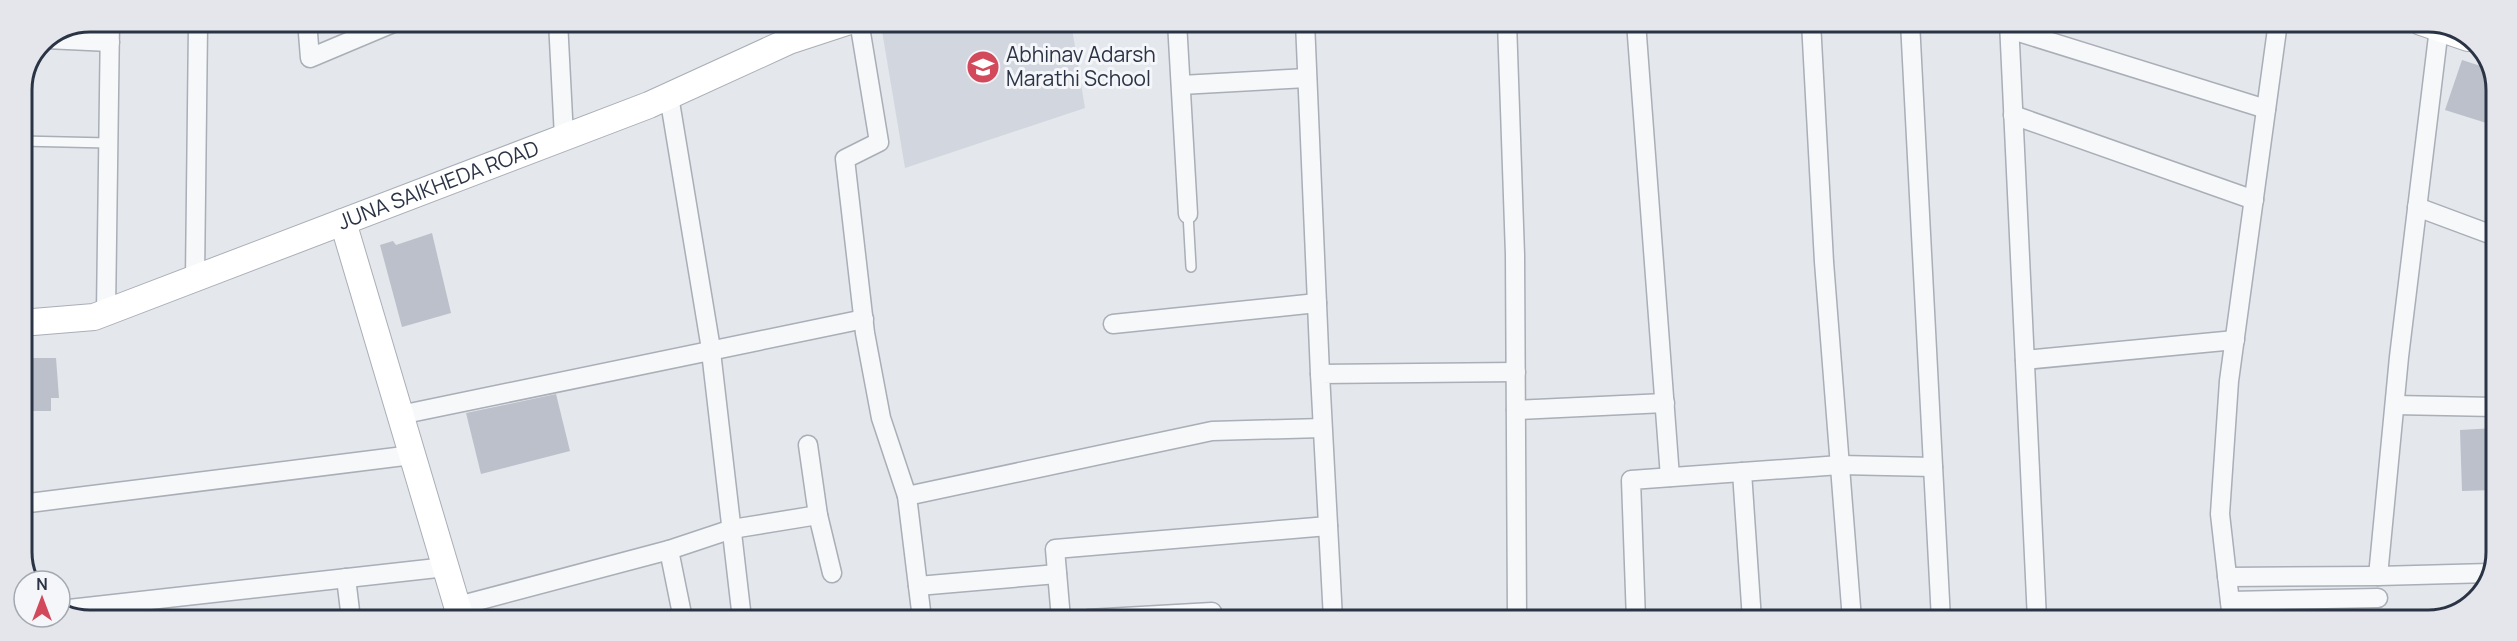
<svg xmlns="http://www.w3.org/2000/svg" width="2517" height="641" font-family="Manrope,sans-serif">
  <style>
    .built { fill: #d2d6de }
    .building { fill: #bbc0ca }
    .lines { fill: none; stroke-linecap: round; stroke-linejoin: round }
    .lane-casing { stroke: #a9aeb7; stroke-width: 12 }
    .street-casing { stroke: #a9aeb7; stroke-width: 21 }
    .secondary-casing { stroke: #a9aeb7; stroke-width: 28 }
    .lane { stroke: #f7f8fa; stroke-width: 9 }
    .street { stroke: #f7f8fa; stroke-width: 18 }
    .secondary { stroke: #fff; stroke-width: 26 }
    .labels { text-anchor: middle; stroke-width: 6; stroke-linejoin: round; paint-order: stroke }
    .poi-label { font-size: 21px; fill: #2b3445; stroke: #f4f6f9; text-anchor: start }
    .street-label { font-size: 21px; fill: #2b3445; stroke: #f4f6f9 }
    .rim { fill: none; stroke: #2b3445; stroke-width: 3 }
  </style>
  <rect width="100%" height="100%" fill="#e4e7ec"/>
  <polygon class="built" points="892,21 1071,22 1085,108 905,168 881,25"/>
  <g class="building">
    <polygon points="2462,60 2490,69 2496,84 2496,126 2445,110"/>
    <polygon points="432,233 451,313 402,327 380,245 393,241 396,245"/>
    <polygon points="21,358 56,358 59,398 51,398 51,411 21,411"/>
    <polygon points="556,394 570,451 481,474 466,413"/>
    <polygon points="2495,428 2495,490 2462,491 2460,430"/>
  </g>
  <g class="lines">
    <g class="lane-casing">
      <g id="lane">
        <polyline points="21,141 108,143"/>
        <polyline points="1188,214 1191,267"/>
      </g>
    </g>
    <g class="street-casing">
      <g id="street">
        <polyline points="307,21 310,58 398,21"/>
        <polyline points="558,21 564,137"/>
        <polyline points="789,21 789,41"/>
        <polyline points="859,21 879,142 845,159 865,333 881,418 907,496"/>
        <polyline points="1177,22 1188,214"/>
        <polyline points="1305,22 1320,374"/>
        <polyline points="1507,22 1515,255 1517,619"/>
        <polyline points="1636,22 1670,477"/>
        <polyline points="1811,22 1824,262 1852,620"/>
        <polyline points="1910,22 1941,620"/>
        <polyline points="2009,22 2037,620"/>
        <polyline points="2439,28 2399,357 2378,576 2490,573"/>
        <polyline points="2009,29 2266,109"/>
        <polyline points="46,39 110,42"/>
        <polyline points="1181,85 1307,78"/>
        <polyline points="669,96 710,343 742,619"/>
        <polyline points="2013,115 2254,200"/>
        <polyline points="2417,207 2495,236"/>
        <polyline points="195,278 198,25"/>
        <polyline points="106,312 110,21"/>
        <polyline points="1113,324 1317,303"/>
        <polyline points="2025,360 2235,340"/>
        <polyline points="2395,405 2495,407"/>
        <polyline points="1516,410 1665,403"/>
        <polyline points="400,415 864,319"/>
        <polyline points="808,445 818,515 832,573"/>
        <polyline points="1742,472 1752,620"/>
        <polyline points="21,504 412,455"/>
        <polyline points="669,550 732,529 818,515"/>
        <polyline points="2227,577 2378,576"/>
        <polyline points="346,578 351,619"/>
        <polyline points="918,586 1057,574"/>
        <polyline points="2230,601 2378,598"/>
        <polyline points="458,606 669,550 683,619"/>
        <polyline points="60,610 446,567"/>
        <polyline points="922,619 907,496 1212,431 1322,428"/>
        <polyline points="1061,619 1055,549 1328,526"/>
        <polyline points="1088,619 1212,612"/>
        <polyline points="1333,619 1320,374 1516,372"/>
        <polyline points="1636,620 1631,480 1840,465 1933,467"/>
        <polyline points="2232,620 2220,514 2229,381 2278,22"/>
      </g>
    </g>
    <g class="secondary-casing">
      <g id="secondary">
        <polyline points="2421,22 2468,38"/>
        <polyline points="343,222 461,619"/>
        <path id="s1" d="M 21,323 L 94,317 L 649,105 L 789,41 L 850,21"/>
      </g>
    </g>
    <use href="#lane" class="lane"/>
    <use href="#street" class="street"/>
    <use href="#secondary" class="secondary"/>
  </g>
  <defs>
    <g id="school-disc" transform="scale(1.725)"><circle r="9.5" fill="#d1495b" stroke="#f4f6f9"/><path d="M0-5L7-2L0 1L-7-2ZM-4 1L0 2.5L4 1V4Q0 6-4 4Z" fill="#fff"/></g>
  </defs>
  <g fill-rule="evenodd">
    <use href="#school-disc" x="983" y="67"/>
  </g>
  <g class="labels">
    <g class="poi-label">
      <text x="1006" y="62">Abhinav Adarsh<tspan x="1006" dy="24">Marathi School</tspan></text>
    </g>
    <g class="street-label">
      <text dy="7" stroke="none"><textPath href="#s1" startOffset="442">JUNA SAIKHEDA ROAD</textPath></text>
    </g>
  </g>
  <path d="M0 0H2517V641H0ZM90 32H2428A58 58 0 0 1 2486 90V552A58 58 0 0 1 2428 610H90A58 58 0 0 1 32 552V90A58 58 0 0 1 90 32Z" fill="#e4e6eb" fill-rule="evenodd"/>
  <path class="rim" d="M90 32H2428A58 58 0 0 1 2486 90V552A58 58 0 0 1 2428 610H90A58 58 0 0 1 32 552V90A58 58 0 0 1 90 32Z"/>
  <g transform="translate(42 599)"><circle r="28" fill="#f4f6f9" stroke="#a4a8b1" stroke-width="1.5"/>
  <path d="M0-4.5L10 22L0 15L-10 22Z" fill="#d1495b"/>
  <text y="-9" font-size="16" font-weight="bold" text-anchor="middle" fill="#2b3445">N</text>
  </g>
</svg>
